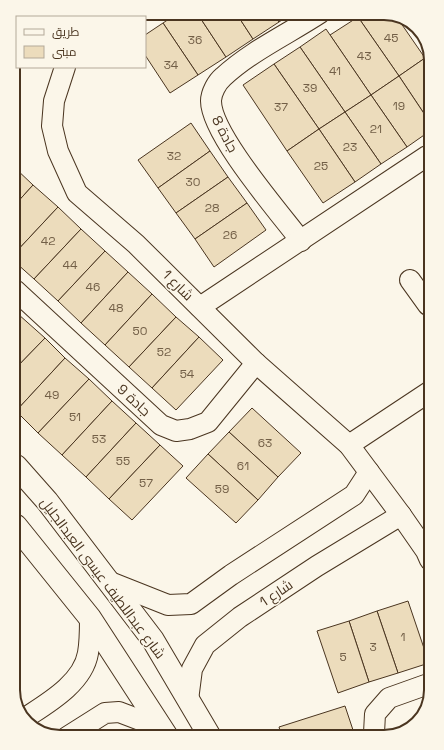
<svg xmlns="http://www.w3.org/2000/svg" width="444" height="750" font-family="'Space Grotesk',Cairo,sans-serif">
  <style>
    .building { fill: #ecdcbc; stroke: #4a3520 }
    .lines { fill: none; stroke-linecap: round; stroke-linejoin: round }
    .minor-casing { stroke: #4a3520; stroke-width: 22 }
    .major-casing { stroke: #4a3520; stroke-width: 24 }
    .minor { stroke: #fbf6e9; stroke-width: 20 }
    .major { stroke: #fbf6e9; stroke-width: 22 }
    .labels { text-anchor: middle; stroke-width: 3; stroke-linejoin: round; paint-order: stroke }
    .number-label { font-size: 12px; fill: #725f47 }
    .street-label { font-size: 14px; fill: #4a3520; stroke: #fbf6e9 }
    .rim { fill: none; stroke: #4a3520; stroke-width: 2 }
  </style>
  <rect width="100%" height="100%" fill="#fbf6e9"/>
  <g class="building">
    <polygon points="60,13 71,13 74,17 51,17"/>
    <polygon points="71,13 83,13 77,17 74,17"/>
    <polygon points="178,13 197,13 226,57 198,75 163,23"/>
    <polygon points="197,13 236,13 253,39 226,57"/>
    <polygon points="236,13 273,13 279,22 253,39"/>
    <polygon points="273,13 292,13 279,22"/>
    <polygon points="364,13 387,13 396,16 425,58 399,76 358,17"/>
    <polygon points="358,17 399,76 371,95 330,35"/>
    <polygon points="163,23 198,75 170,93 145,55 145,35"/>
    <polygon points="326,29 371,95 345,112 300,47"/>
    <polygon points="300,47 345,112 319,129 274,64"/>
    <polygon points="17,49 17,59 13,61 13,58"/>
    <polygon points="425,58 426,61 427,118 399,76"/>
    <polygon points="274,64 319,129 287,151 243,85"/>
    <polygon points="399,76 427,118 427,133 407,147 371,95"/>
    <polygon points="371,95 407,147 381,164 345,112"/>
    <polygon points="345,112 381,164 355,182 319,129"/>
    <polygon points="191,123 210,151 158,188 138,160"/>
    <polygon points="319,129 355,182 323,203 287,151"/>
    <polygon points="210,151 228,177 176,213 158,188"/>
    <polygon points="14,167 33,185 14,206"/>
    <polygon points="228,177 247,203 195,239 176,213"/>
    <polygon points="33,185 58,207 15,253 14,206"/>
    <polygon points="247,203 266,230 214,267 195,239"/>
    <polygon points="58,207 81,229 34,279 15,262 15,253"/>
    <polygon points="81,229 105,251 58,301 34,279"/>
    <polygon points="105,251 128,272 81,323 58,301"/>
    <polygon points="128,272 152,294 105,345 81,323"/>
    <polygon points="152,294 176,317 129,367 105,345"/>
    <polygon points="18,314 45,338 15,369 15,317"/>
    <polygon points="176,317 199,337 152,388 129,367"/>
    <polygon points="199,337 223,360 176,410 152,388"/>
    <polygon points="45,338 65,358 16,411 15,369"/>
    <polygon points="65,358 89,379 38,433 16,411"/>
    <polygon points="89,379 112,401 62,455 38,433"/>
    <polygon points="112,401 136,423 86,477 62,455"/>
    <polygon points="252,408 301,453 278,477 229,432"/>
    <polygon points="136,423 160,445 109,499 86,477"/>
    <polygon points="229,432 278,477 258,500 208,454"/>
    <polygon points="160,445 183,466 132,520 109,499"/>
    <polygon points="208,454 258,500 236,523 186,478"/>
    <polygon points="408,601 429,663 398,673 377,611"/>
    <polygon points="377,611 398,673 369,682 349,621"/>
    <polygon points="349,621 369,682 338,693 317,631"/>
    <polygon points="345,706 354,733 281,734 279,727"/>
  </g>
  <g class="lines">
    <g class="minor-casing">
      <g id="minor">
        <polyline points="116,17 121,13"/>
        <polyline points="65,67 54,101 52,126 58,151 77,193 136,244 256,363 349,445 401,515 426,551 430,560"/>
        <path d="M 301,241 C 279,212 211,134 211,101 C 211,93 217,82 223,77 C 251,51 288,34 320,13"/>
        <polyline points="410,280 428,305"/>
        <polyline points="15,290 161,425 176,431 190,429 208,422 256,363"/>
        <polyline points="200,307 427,156"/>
        <polyline points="349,445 429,392"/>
        <polyline points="110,582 168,605 191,604 231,575 354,495 369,472"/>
        <polyline points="188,700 192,669 205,645 240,617 317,566 401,515"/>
        <path d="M 25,718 C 48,703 83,683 88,653 C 90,642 90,629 90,618"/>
        <polyline points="374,733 375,714 389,698 431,683"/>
        <polyline points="67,737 105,713 119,712 161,728"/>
      </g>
    </g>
    <g class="major-casing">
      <g id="major">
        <polyline points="16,466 47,501 153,640 209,735"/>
        <polyline points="16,526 90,618 166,735"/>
      </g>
    </g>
    <use href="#minor" class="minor"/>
    <use href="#major" class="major"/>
  </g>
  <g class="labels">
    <g class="number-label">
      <text x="391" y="42">45</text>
      <text x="195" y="44">36</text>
      <text x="364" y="60">43</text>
      <text x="171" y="69">34</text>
      <text x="335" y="75">41</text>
      <text x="310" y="92">39</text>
      <text x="399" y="110">19</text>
      <text x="281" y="111">37</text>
      <text x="376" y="133">21</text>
      <text x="350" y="151">23</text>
      <text x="174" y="160">32</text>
      <text x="321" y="170">25</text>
      <text x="193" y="186">30</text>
      <text x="212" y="212">28</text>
      <text x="230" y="239">26</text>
      <text x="48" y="245">42</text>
      <text x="70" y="269">44</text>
      <text x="93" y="291">46</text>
      <text x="116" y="312">48</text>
      <text x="140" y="335">50</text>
      <text x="164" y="356">52</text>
      <text x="187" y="378">54</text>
      <text x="52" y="399">49</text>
      <text x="75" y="421">51</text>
      <text x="99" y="443">53</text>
      <text x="265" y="447">63</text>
      <text x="123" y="465">55</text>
      <text x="243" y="470">61</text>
      <text x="146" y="487">57</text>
      <text x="222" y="493">59</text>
      <text x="403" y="641">1</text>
      <text x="373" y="651">3</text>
      <text x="343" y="661">5</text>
    </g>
    <g class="street-label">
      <text transform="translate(225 134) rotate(62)" y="5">جادة 8</text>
      <text transform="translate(178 285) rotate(45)" y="5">شارع 1</text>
      <text transform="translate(134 400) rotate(43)" y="5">جادة 9</text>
      <text transform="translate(103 578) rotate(53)" y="5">شارع عبداللطيف عيسى العبدالجليل</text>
      <text transform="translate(276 593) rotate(-34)" y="5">شارع 1</text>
    </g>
  </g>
  <path d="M0 0H444V750H0ZM60 20H384A40 40 0 0 1 424 60V690A40 40 0 0 1 384 730H60A40 40 0 0 1 20 690V60A40 40 0 0 1 60 20Z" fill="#fbf6e9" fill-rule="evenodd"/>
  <path class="rim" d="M60 20H384A40 40 0 0 1 424 60V690A40 40 0 0 1 384 730H60A40 40 0 0 1 20 690V60A40 40 0 0 1 60 20Z"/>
  <rect x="16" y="16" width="130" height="52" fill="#fbf6e9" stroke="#b4a999"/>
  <rect x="24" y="29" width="20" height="6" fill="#fbf6e9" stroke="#b4a999"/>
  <text x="52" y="36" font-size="12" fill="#4a3520">طريق</text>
  <rect x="24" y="46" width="20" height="12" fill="#ecdcbc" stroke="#b4a999"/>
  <text x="52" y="56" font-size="12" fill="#4a3520">مبنى</text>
</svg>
